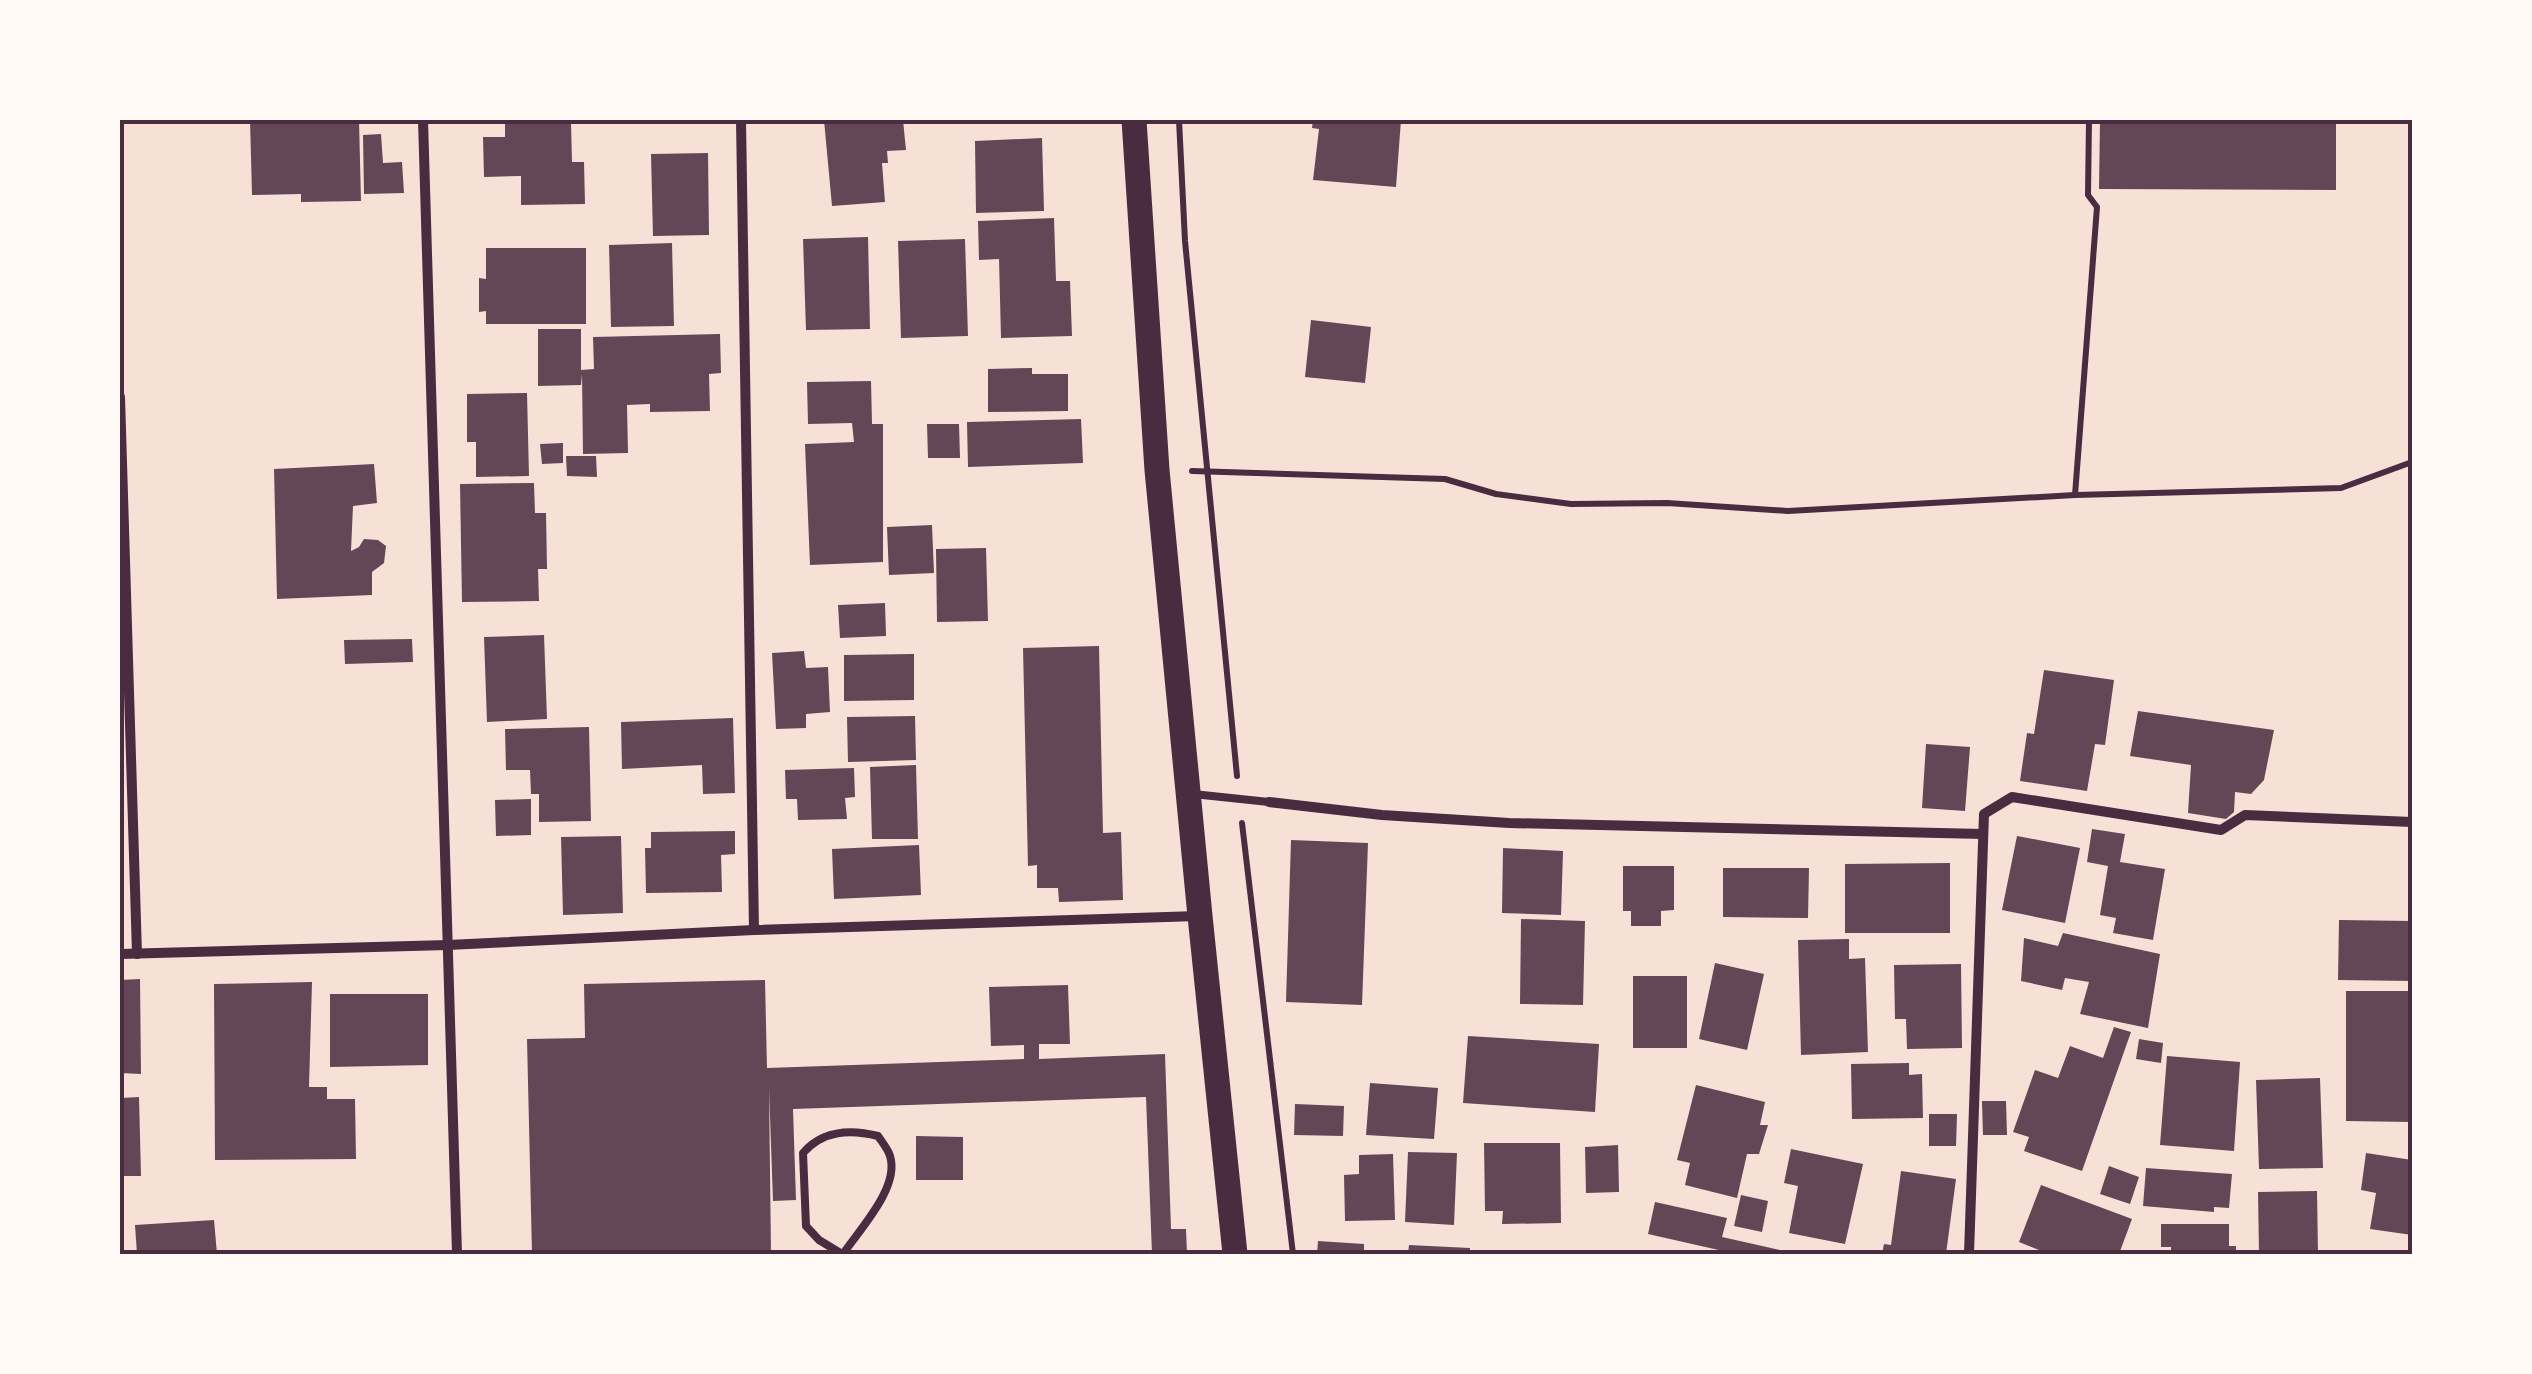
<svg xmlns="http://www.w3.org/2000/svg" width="2532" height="1374" font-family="Overpass,sans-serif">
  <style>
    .building { fill: #644757 }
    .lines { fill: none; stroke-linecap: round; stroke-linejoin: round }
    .path { stroke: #4a2c40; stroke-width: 6 }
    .service { stroke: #4a2c40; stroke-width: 8 }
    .minor { stroke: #4a2c40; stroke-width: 10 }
    .primary { stroke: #4a2c40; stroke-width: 25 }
    .neatline { fill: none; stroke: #4a2c40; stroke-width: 4 }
  </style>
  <rect width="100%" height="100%" fill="#f7e1d7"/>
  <g class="building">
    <polygon points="250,120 359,120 361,201 301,202 301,194 252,195"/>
    <polygon points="824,120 903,120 906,150 887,151 888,163 882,163 885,202 832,206"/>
    <polygon points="1313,120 1401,120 1396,187 1313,180 1319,129 1312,128"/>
    <polygon points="2100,120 2336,120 2336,190 2099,189"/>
    <polygon points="571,123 572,162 584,162 585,204 521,205 521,176 484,177 483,137 505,137 505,124"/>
    <polygon points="381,134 383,163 402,162 404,193 364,194 363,135"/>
    <polygon points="1042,138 1044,211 976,213 975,141"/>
    <polygon points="708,153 709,235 653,236 651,154"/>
    <polygon points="1054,218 1056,281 1070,281 1072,336 1001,338 999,259 979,260 978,221"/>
    <polygon points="868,237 870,329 806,330 803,239"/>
    <polygon points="965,239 968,336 901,338 898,241"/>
    <polygon points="672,243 674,326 611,327 609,245"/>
    <polygon points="486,248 586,248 586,324 486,324 486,311 479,312 479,278 486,279"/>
    <polygon points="1311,320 1371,327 1365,383 1305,377"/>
    <polygon points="538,329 581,329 581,370 594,369 593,337 720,334 721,373 709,374 710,411 650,412 650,404 627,405 628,453 583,454 582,374 581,385 538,386"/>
    <polygon points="1032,368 1032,374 1068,374 1068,411 988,412 988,369"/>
    <polygon points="871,381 872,424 883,424 883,562 810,565 805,444 854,442 852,423 808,424 807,382"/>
    <polygon points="527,393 529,476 476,477 476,442 467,442 467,394"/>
    <polygon points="1081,419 1083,463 968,467 967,422"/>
    <polygon points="927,424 959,424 960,458 928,458"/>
    <polygon points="563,443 563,463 542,464 540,444"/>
    <polygon points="566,456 596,456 597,477 567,476"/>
    <polygon points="374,464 377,503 353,506 351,551 359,547 364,539 378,540 386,546 384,563 372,572 372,595 277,599 274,469"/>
    <polygon points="534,483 535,513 546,513 547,569 538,569 539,601 462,602 460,484"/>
    <polygon points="932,525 934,573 889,575 887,527"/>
    <polygon points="986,548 988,621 937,622 936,549"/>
    <polygon points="885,603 886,636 840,638 838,605"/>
    <polygon points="544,635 547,719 487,722 484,637"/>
    <polygon points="412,639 413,662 345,664 344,640"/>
    <polygon points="1099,646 1103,833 1121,832 1123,900 1059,902 1058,888 1037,888 1037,865 1028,866 1023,648"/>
    <polygon points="804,651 806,668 828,667 830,712 806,714 806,728 776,729 772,653"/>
    <polygon points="914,654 914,700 844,701 844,655"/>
    <polygon points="2044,670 2114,680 2105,745 2095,744 2087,791 2020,781 2027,733 2034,734"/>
    <polygon points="2138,711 2274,730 2264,780 2251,794 2235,792 2234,812 2226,819 2188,813 2191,765 2130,756"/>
    <polygon points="915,716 916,760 848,762 847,717"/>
    <polygon points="733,718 735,793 703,794 702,765 622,769 621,722"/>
    <polygon points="589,727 591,821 539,822 539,794 531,794 530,770 506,770 505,729"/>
    <polygon points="1926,744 1970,747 1965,811 1922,808"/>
    <polygon points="916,765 918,839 872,839 870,767"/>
    <polygon points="854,768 855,797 845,798 847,819 798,820 797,799 786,799 785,770"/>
    <polygon points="531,799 531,835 496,836 495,800"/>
    <polygon points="2092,829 2125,834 2120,862 2165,869 2153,940 2113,933 2116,918 2100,915 2108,866 2087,862"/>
    <polygon points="735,831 735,854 721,855 722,892 646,893 645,848 651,848 651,832"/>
    <polygon points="621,836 623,913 563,915 561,837"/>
    <polygon points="2017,836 2080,848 2065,923 2002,910"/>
    <polygon points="1291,840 1368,843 1362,1005 1286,1002"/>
    <polygon points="919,845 921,895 834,899 832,849"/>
    <polygon points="1503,848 1563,851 1561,915 1502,913"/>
    <polygon points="1950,863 1950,933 1845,933 1845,864"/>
    <polygon points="1623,866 1674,866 1674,910 1661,911 1661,926 1631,926 1631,911 1623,911"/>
    <polygon points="1723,868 1809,868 1808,918 1723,917"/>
    <polygon points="1521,919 1585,921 1583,1005 1520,1004"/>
    <polygon points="2339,920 2412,921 2412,981 2338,980"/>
    <polygon points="2063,933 2160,954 2148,1028 2080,1014 2089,982 2065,978 2062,990 2021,981 2024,938 2058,946"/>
    <polygon points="1849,939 1849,959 1865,958 1868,1052 1801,1055 1798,940"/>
    <polygon points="1715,963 1764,974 1747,1050 1699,1039"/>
    <polygon points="1961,964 1962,1048 1907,1049 1906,1019 1895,1019 1894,965"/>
    <rect x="1633" y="976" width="54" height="72"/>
    <polygon points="140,979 141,1074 120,1073 120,980"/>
    <polygon points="765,980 767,1068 1024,1059 1024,1045 991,1046 989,987 1068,985 1070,1044 1039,1044 1039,1059 1165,1054 1171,1229 1186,1229 1187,1254 1152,1254 1146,1097 793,1109 796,1200 773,1201 769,1088 771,1254 532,1254 527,1039 585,1038 584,984"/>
    <polygon points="312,982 309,1087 327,1087 327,1099 355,1099 356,1159 215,1160 214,984"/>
    <polygon points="2346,991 2412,991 2412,1122 2346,1121"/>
    <polygon points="330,994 428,994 428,1065 330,1067"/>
    <polygon points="2114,1027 2131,1032 2082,1171 2024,1151 2029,1137 2013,1132 2035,1070 2058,1078 2070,1046 2103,1058"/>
    <polygon points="1468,1036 1599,1044 1595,1112 1463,1103"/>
    <polygon points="2139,1039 2163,1043 2161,1063 2136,1059"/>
    <polygon points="2167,1056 2240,1062 2234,1151 2160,1145"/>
    <polygon points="1909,1063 1909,1075 1922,1074 1923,1118 1852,1119 1851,1064"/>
    <polygon points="2320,1078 2323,1168 2259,1169 2256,1080"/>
    <polygon points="1370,1083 1438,1088 1434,1139 1366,1135"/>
    <polygon points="1696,1085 1765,1102 1760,1125 1768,1125 1759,1154 1747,1154 1737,1198 1685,1185 1690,1163 1677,1160"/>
    <polygon points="139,1097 141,1176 120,1176 120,1098"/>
    <polygon points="1982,1101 2006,1101 2007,1135 1983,1135"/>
    <polygon points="1295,1104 1344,1106 1343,1136 1294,1135"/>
    <polygon points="1929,1114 1957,1114 1956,1146 1929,1146"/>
    <polygon points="916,1136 963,1137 963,1180 916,1180"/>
    <polygon points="1484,1143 1560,1143 1561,1223 1502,1224 1503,1211 1485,1211"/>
    <polygon points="1618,1145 1619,1192 1586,1193 1585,1147"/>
    <polygon points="1791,1149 1863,1164 1845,1244 1789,1233 1798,1186 1784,1183"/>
    <polygon points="1408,1152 1457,1153 1454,1225 1405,1222"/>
    <polygon points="2366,1153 2412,1160 2412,1235 2370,1229 2376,1193 2361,1190"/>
    <polygon points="1393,1154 1395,1220 1345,1221 1344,1175 1359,1174 1359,1155"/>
    <polygon points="2109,1166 2139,1177 2130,1204 2100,1194"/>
    <polygon points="2146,1168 2232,1174 2229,1208 2214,1207 2214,1212 2143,1206"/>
    <polygon points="1901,1171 1956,1179 1946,1254 1882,1254 1884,1244 1891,1245"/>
    <polygon points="2041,1185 2132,1219 2119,1254 2049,1254 2019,1242"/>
    <polygon points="2317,1191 2318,1254 2259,1254 2258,1192"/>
    <polygon points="1741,1195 1768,1201 1762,1232 1734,1226"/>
    <polygon points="1655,1202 1727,1218 1722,1237 1784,1251 1784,1254 1723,1254 1723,1251 1648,1234"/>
    <polygon points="214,1220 217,1254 137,1254 135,1225"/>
    <polygon points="2161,1224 2229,1224 2229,1246 2236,1246 2236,1254 2171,1254 2171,1247 2161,1247"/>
    <polygon points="1318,1241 1364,1244 1364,1254 1317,1254"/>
    <polygon points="1409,1245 1470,1248 1470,1254 1408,1254"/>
  </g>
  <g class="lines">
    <g class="path">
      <polyline points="1179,120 1185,241 1237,776"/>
      <polyline points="1192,471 1445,479 1496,494 1571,504 1667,503 1788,511 2075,495 2341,488 2412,462"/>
      <polyline points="2075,495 2097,207 2088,195 2089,120"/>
      <polyline points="1242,823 1293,1254"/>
    </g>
    <g class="service">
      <polyline points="1193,794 1269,802"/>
      <path d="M 842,1254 L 819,1240 L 806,1226 L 803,1153 C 823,1130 850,1129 878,1136 C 882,1142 888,1149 890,1156 C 900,1187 860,1229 843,1254"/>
    </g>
    <g class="minor">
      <polyline points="423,120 457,1254"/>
      <polyline points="741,120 754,930"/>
      <polyline points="120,397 137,954"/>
      <polyline points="1269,802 1382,815 1509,823 1983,834"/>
      <polyline points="120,954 448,945 754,930 1198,916"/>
      <polyline points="1969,1254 1984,814 2012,797 2221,830 2245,815 2412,822"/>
    </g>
    <polyline class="primary" points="1134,120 1157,470 1200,916 1235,1254"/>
  </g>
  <rect width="2532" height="1374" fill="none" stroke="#fffaf5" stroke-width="245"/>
  <rect x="122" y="122" width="2288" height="1130" class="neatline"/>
</svg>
